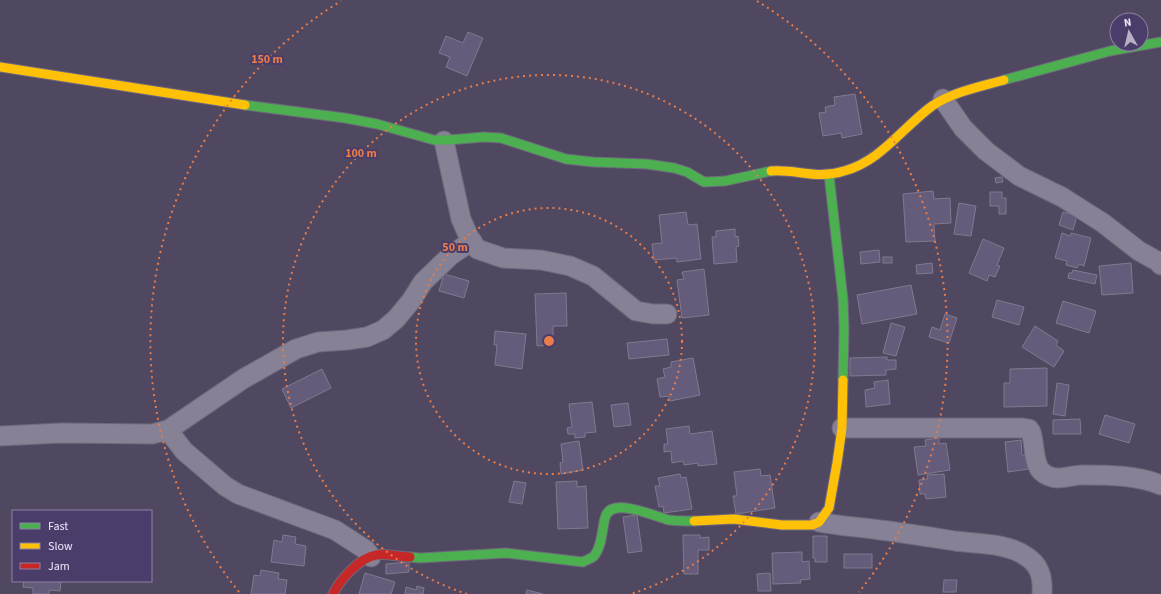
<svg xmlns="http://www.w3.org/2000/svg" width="1161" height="594" font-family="'Source Sans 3',sans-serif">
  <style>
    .building { fill: #655b7a; stroke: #807a8f }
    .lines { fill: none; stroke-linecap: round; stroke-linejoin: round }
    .street-casing { stroke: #6e687c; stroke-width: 21 }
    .fast-casing { stroke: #6e687c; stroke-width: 11 }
    .slow-casing { stroke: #6e687c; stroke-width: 11 }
    .jam-casing { stroke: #6e687c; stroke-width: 11 }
    .street { stroke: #868194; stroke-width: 19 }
    .fast { stroke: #4caf50; stroke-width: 9 }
    .slow { stroke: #ffc107; stroke-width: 9 }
    .jam { stroke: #c62828; stroke-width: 9 }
    .ring { fill: none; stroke: #e97c48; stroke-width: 2; stroke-dasharray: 2 4 }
    .centre { fill: #e97c48; stroke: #4b3d6a; stroke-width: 2 }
    .ring-label { font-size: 12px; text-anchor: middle; font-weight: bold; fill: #e97c48; stroke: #4b3d6a; stroke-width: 4; stroke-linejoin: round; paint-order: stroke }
  </style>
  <rect width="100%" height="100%" fill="#4f4860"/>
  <g class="building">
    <polygon points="468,32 483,38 467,76 446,67 450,57 439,53 446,36 463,43"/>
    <polygon points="855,94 862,134 842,138 841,133 823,136 819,113 826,112 825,107 835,105 834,97"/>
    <polygon points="1002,177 1003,182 996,183 995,178"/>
    <polygon points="933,191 934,199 950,198 951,223 934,224 935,241 906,242 903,194"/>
    <polygon points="990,192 1002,192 1002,198 1006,198 1006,214 999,214 999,206 990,206"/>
    <polygon points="959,203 976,206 971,236 954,234"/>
    <polygon points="686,212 688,225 697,224 701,259 677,262 676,258 654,260 652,244 662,243 659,215"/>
    <polygon points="1063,212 1077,216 1073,230 1059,225"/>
    <polygon points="735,229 735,237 738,236 739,246 736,247 737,262 714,264 712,237 716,237 716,231"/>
    <polygon points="1062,233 1070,236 1071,233 1091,238 1084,266 1079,264 1077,268 1066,265 1067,261 1055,258"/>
    <polygon points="983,239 1004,248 997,265 1000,266 995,277 989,275 987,281 969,273"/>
    <polygon points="879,250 880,262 861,264 860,252"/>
    <rect x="883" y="257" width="9" height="6"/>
    <polygon points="932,263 933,273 917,274 916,265"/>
    <polygon points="1131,263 1133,293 1102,295 1099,266"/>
    <polygon points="704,269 709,315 682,318 677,280 684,279 682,272"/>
    <polygon points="1073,270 1097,275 1095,284 1068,278 1069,273 1072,273"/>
    <polygon points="444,274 469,281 464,298 439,291"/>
    <polygon points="911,285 917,314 862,324 857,295"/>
    <polygon points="566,293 567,326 553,326 553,345 537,346 535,294"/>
    <polygon points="997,300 1024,307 1019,325 992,317"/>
    <polygon points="1063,301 1096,311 1089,333 1056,323"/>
    <polygon points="945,314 957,318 949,343 929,337 932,327 940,330"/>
    <polygon points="891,323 905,327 896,356 883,353"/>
    <polygon points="1035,326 1058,341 1056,345 1064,351 1054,367 1022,347"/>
    <polygon points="495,331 526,334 522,369 495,365 497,345 494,345"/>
    <polygon points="667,339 669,355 629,359 627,343"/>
    <polygon points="887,357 887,360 896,360 896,369 886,370 886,375 850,376 850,358"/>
    <polygon points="693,358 700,395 670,401 669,396 660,397 657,379 665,377 663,369 671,367 671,362"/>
    <polygon points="1047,368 1047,406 1004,407 1004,383 1010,383 1010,369"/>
    <polygon points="322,369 331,388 291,408 282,389"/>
    <polygon points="888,380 890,404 866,407 865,390 875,388 874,382"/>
    <polygon points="1057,383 1069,385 1065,416 1053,414"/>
    <polygon points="592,402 596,432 585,433 585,437 575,438 575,434 568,434 567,428 572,427 569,404"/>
    <polygon points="628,403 631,425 614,427 611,405"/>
    <polygon points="1105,415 1135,424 1129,443 1099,434"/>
    <polygon points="1080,419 1081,434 1053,434 1053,420"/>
    <polygon points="689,426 690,434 712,431 717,464 698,466 698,463 684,465 683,461 672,463 671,451 664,452 664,444 668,444 666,429"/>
    <polygon points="939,438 939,444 946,443 950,470 918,475 914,447 926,446 925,440"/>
    <polygon points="1021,440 1022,455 1027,455 1029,469 1008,472 1005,442"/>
    <polygon points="579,441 583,470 561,474 560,463 563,462 561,444"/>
    <polygon points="760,469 761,476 770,475 775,508 736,514 733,496 737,496 734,472"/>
    <polygon points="680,474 681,478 686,477 692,509 664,513 663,506 659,507 655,486 660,486 658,478"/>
    <polygon points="944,474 946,497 926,499 925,494 920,494 919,480 928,479 927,475"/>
    <polygon points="514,481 526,483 522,504 509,502"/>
    <polygon points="577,481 577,487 586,486 588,528 558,529 556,482"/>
    <polygon points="637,515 642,551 628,553 623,517"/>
    <polygon points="283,535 296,537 295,544 306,546 304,566 271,562 274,540 282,542"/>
    <polygon points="683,535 700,535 700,538 709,537 709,550 698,550 698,574 684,574"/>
    <polygon points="813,536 827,536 827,562 815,562 815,558 813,558"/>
    <polygon points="802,552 802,562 809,561 810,579 800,580 801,583 773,584 772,553"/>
    <rect x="844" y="554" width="28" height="14"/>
    <polygon points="409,562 409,572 386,574 386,564"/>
    <polygon points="261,570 279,573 278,579 287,580 285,594 251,594 254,575 260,576"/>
    <polygon points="365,573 395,582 391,594 359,594"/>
    <polygon points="770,573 771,591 758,591 757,574"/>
    <polygon points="944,580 957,580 956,592 943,592"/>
    <polygon points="24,581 61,581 60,591 49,590 49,594 33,594 33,588 23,587"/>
    <polygon points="417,586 424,588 423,594 405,594 406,587 416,590"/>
    <polygon points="527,590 543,594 526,594"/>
  </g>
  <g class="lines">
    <g class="street-casing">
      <g id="street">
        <polyline points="943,99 963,128 986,151 1019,176 1062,197 1103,223 1139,251 1157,261 1161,265"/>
        <polyline points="444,141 461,219 469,237 477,249 503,258 541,260 570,266 593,276 636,311 653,314 667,314"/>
        <path d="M 842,428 L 1023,428 L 1029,429 L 1031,432 C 1035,444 1033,462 1041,471 C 1045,475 1052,478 1058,478 C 1066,478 1074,475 1082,475 C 1108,475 1137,475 1161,485"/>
        <polyline points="168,430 184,451 225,486 238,494 335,530 366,550 371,557"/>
        <polyline points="0,436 62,433 152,434 168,430 243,379 296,349 318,342 347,340 367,337 383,330 396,319 411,301 423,282 451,255 472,241"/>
        <path d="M 819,522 C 839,526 859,527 880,530 C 905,533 930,537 955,541 C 977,544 1006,543 1024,555 C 1040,564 1043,577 1042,594"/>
      </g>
    </g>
    <g class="fast-casing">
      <g id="fast">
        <polyline points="1004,80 1110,51 1161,42"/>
        <polyline points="245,105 345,118 377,124 434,140 448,140 484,137 501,138 566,159 593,162 647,164 674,168 687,172 704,182 725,181 771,171"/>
        <polyline points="829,175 843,299 844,328 843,380"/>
        <path d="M 410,557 L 420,558 L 506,553 L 583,562 C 586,560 591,559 594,556 C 602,547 602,529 605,518 C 610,495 656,517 669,520 C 677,521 686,521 694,521"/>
      </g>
    </g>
    <g class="slow-casing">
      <g id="slow">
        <polyline points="0,67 245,105"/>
        <path d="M 771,171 C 798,169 816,180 844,171 C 881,161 902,128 932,106 C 953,92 979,87 1004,80"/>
        <polyline points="694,521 734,519 782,525 812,525 819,522 829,508 837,463 842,428 843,380"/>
      </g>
    </g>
    <g class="jam-casing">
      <path id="jam" d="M 333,594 C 340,580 359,558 376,555 C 385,553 400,557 410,557"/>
    </g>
    <use href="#street" class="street"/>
    <use href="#fast" class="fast"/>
    <use href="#slow" class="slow"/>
    <use href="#jam" class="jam"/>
  </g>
  <g class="ring">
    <circle cx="549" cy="341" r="133"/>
    <path d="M467 594A266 266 0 1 1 631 594"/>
    <path d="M239 592A399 399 0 0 1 341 1M757 1A399 399 0 0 1 859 592"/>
  </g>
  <circle cx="549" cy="341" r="6" class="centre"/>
  <g class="ring-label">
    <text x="267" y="63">150 m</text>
    <text x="361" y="157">100 m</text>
    <text x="455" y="251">50 m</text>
  </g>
  <rect x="12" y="510" width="140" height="72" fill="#4b3d6a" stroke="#8c81a5"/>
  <rect x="20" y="523" width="20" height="6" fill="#4caf50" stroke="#8c81a5"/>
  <text x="48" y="530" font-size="12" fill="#ede7fd">Fast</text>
  <rect x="20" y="543" width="20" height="6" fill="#ffc107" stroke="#8c81a5"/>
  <text x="48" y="550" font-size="12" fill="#ede7fd">Slow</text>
  <rect x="20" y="563" width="20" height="6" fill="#c62828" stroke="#8c81a5"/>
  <text x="48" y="570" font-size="12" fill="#ede7fd">Jam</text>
  <g transform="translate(1129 32) rotate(352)"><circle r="19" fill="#4b3d6a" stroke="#8c81a5"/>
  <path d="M0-3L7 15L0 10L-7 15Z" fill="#b6afc6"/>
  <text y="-6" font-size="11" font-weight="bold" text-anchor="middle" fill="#ede7fd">N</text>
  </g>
</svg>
